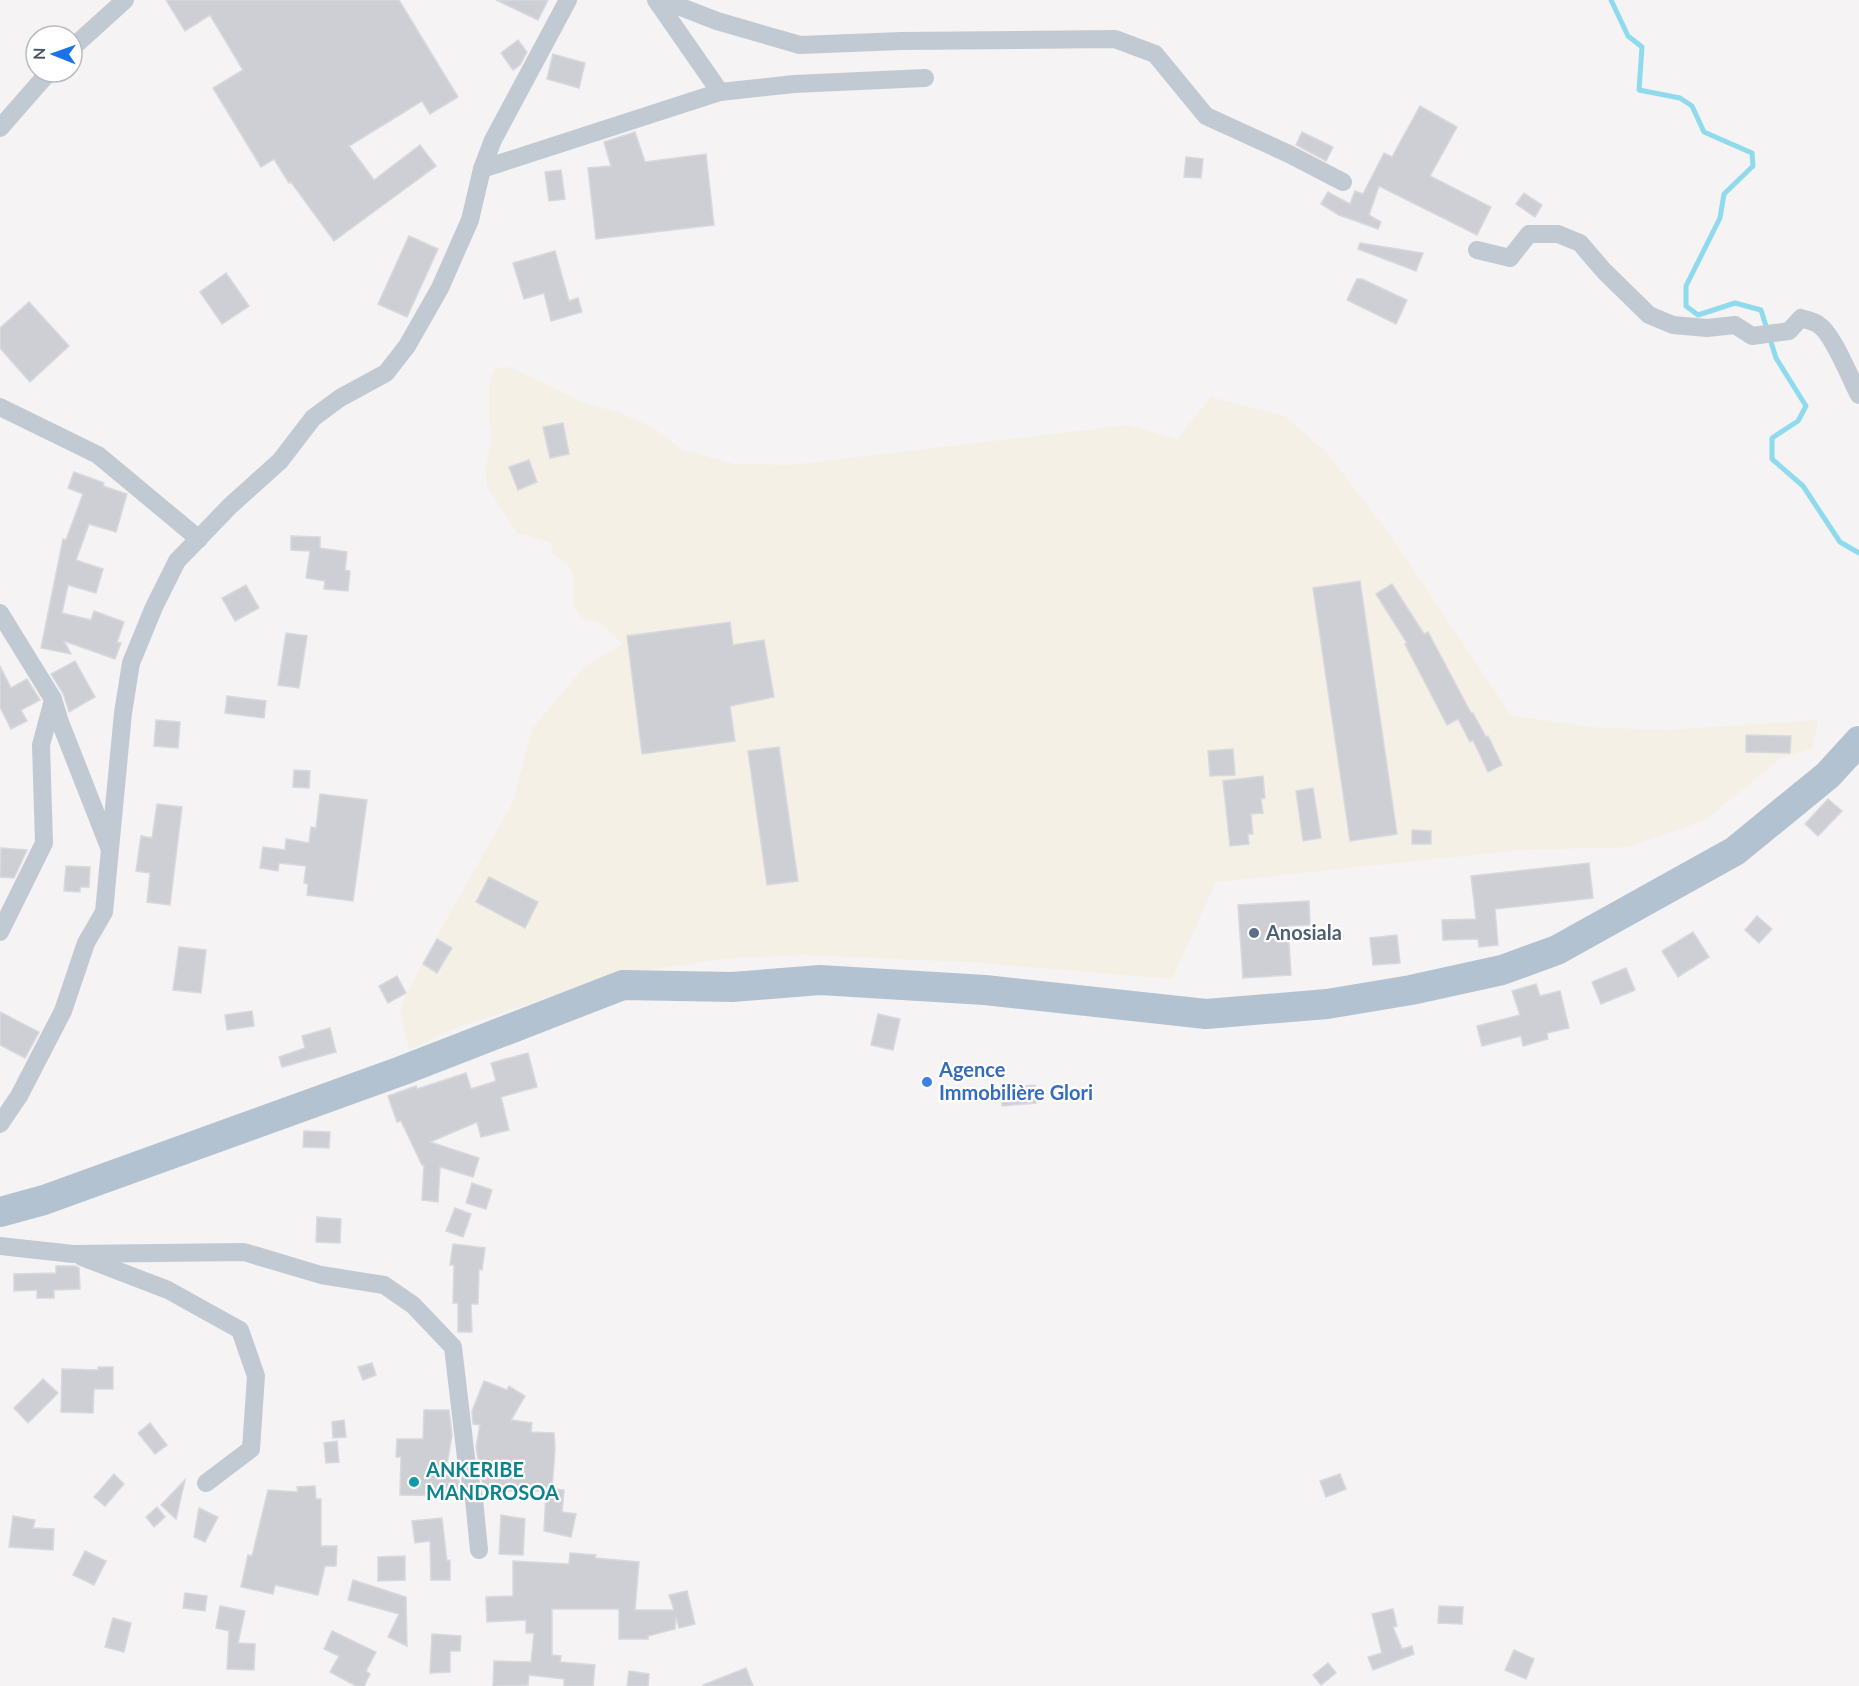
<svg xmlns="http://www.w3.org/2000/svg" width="1859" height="1686" font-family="Lato,sans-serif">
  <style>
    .sand { fill: #f5f0e5 }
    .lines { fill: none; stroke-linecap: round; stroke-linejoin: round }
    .stream { stroke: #90daee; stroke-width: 5 }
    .building { fill: #cdcfd5; stroke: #d7d9de; stroke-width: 1.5 }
    .minor { stroke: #c1cad2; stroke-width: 18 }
    .primary { stroke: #b3c2d1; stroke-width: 30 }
    .service-dot { fill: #5c6f8a; stroke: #fff; stroke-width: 2 }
    .shop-dot { fill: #3f7fe0; stroke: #fff; stroke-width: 2 }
    .culture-dot { fill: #0f9aa8; stroke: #fff; stroke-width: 2 }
    .labels { text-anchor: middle; stroke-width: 4.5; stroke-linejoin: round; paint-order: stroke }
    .service-label { font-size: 20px; font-weight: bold; fill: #4e5e75; stroke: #fff; text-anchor: start }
    .shop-label { font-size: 20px; font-weight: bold; fill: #366cbe; stroke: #fff; text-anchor: start }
    .culture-label { font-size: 20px; font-weight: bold; fill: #0d838f; stroke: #fff; text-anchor: start }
  </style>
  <rect width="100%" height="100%" fill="#f5f3f3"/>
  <polygon class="sand" points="511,367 586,404 618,412 654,428 682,450 735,464 790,465 1128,425 1177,439 1211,397 1285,416 1328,454 1395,542 1511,715 1587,727 1666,730 1818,720 1813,748 1781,758 1705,820 1628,847 1522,850 1216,882 1172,979 968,962 801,955 720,959 617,975 455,1028 409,1050 400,1010 423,961 513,802 532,729 584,667 623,644 601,623 582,618 573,605 574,577 568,565 553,553 551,542 517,533 487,486 486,468 491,439 489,419 489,386 494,369"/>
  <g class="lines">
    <polyline class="stream" points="1611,0 1628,36 1642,47 1639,90 1680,98 1692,106 1704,132 1752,153 1753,166 1724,194 1720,218 1686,286 1686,306 1698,315 1735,303 1761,310 1776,358 1806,406 1798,421 1772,438 1772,459 1803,486 1840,542 1859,553"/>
  </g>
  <g class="building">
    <polygon points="166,0 399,0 458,97 430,114 422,101 349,146 374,180 420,145 436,166 334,241 291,182 289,183 274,159 261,167 213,88 243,70 210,15 185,31"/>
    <polygon points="496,0 548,0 538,20"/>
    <polygon points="518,40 527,52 520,65 513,70 501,53"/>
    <polygon points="553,54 585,63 579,88 547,79"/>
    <polygon points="1420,106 1457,127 1430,176 1491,207 1477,235 1379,186 1369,215 1381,222 1378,229 1339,215 1321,204 1328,192 1350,204 1355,191 1363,194 1384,153 1392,157"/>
    <polygon points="635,132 645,162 706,154 714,225 596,239 588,168 611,166 604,142"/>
    <polygon points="1302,132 1333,147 1326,161 1296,145"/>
    <polygon points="1186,157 1203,159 1201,178 1184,177"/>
    <polygon points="561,170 565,199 549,201 545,172"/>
    <polygon points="1524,193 1542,205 1535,217 1516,204"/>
    <polygon points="409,236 438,249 407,317 378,304"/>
    <polygon points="1360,243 1423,253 1416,271 1358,249"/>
    <polygon points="555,251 569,301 578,298 582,312 551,321 544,293 524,299 513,263"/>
    <polygon points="226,273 249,306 222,324 200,292"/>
    <polygon points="1357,279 1362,279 1407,300 1396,324 1347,300"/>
    <polygon points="29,302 69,346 30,382 0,348 0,328"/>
    <polygon points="563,423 569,454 550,458 543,427"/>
    <polygon points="529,460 537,482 518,490 509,467"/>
    <polygon points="74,472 104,483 103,486 127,494 116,532 89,524 76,560 103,569 96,593 68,585 62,613 91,620 94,611 124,622 117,642 121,643 115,659 64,641 71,654 41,648 63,539 66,540 83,494 68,488"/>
    <polygon points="291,536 320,537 320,548 347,552 345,570 350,571 348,591 324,589 325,581 306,578 310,551 291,550"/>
    <polygon points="1360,581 1397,834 1350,841 1313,588"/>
    <polygon points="1392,584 1424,634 1428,632 1471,713 1473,713 1486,737 1488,736 1502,765 1488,772 1473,740 1470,742 1458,719 1447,725 1405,644 1407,643 1376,594"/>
    <polygon points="246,585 259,608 235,621 222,598"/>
    <polygon points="730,622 733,645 764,640 774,697 730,706 735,741 642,754 627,636"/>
    <polygon points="286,633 307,636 299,688 278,685"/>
    <polygon points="75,661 95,697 69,712 63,693 51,674"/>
    <polygon points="0,666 11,688 27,679 40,700 21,710 27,721 11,729 0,707"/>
    <polygon points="227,696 266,701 264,718 225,713"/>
    <polygon points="156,720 180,722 178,748 154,746"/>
    <polygon points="1746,735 1791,736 1790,753 1746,752"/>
    <polygon points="779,747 798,881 767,885 748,751"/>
    <polygon points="1233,749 1235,775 1210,776 1208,751"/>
    <polygon points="294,770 310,771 309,788 293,787"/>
    <polygon points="1263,776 1265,798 1261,799 1263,813 1251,814 1253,834 1248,834 1249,844 1230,846 1223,781"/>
    <polygon points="1313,788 1321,838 1303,841 1296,791"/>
    <polygon points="320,794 367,800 353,901 307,895 308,884 304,883 306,866 279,863 278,871 260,868 263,847 285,850 286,839 309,843 311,827 316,828"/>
    <polygon points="1828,799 1842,811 1818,836 1805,824"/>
    <polygon points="157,804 182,807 170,905 147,902 150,873 136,871 141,836 152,838"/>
    <polygon points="1412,830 1431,831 1431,844 1412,844"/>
    <polygon points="1,848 27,850 14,878 0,877"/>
    <polygon points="1589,863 1593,898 1495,909 1498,945 1479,947 1478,939 1443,940 1442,920 1476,919 1471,876"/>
    <polygon points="66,866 90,867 89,887 80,887 80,892 64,891"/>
    <polygon points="489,877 538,902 525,928 476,902"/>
    <polygon points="1309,901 1310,925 1288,926 1291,975 1243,978 1238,905"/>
    <polygon points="1757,916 1772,929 1759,943 1745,930"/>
    <polygon points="1693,932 1709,957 1678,977 1662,951"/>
    <polygon points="1397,935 1400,963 1373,965 1370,938"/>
    <polygon points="437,939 452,948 437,973 423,964"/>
    <polygon points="179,947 206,950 201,993 173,990"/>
    <polygon points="1626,968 1635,990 1601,1004 1592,982"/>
    <polygon points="397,976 406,993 388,1003 379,986"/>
    <polygon points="1536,984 1540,996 1560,991 1569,1028 1547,1033 1548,1039 1523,1046 1521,1036 1482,1046 1477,1026 1520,1015 1512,991"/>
    <polygon points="252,1011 254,1026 227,1030 225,1015"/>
    <polygon points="0,1012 39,1032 25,1058 0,1045"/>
    <polygon points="878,1014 900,1019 893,1050 871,1045"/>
    <polygon points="330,1028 336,1052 282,1067 279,1057 305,1048 302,1036"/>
    <polygon points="528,1053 537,1087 501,1097 509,1130 481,1137 477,1122 430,1142 479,1158 473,1177 440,1167 438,1202 422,1200 424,1165 422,1165 401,1121 397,1122 388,1096 416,1086 417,1089 466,1073 471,1089 496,1081 491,1063"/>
    <polygon points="1035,1085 1036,1103 1002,1106 1001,1088"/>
    <polygon points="304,1131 330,1132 329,1148 303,1147"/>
    <polygon points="472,1183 492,1190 486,1209 466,1203"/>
    <polygon points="455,1208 471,1214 463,1237 446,1231"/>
    <polygon points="317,1217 341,1219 340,1243 316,1242"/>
    <polygon points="453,1244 485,1248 482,1270 479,1269 478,1304 471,1304 472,1332 458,1332 458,1303 453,1303 454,1265 450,1265"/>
    <polygon points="56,1266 75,1266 79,1268 80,1289 54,1290 54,1298 37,1298 37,1290 14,1291 14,1274 56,1273"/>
    <polygon points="372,1363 376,1375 363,1380 358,1367"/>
    <polygon points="98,1367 113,1367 113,1389 94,1389 93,1413 61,1412 62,1369 98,1370"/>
    <polygon points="43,1379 58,1393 28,1423 14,1408"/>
    <polygon points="484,1381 507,1390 509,1386 525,1396 511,1420 532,1423 531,1432 554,1433 555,1449 552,1489 564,1490 562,1512 576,1514 571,1537 544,1531 546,1491 506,1491 505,1495 484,1492 476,1447 480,1425 473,1424 472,1411"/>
    <polygon points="424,1410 449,1410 452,1435 446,1470 456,1466 462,1496 400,1495 401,1457 396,1457 397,1439 423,1439"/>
    <polygon points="344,1420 346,1437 333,1438 332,1422"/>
    <polygon points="150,1423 167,1445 155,1454 138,1433"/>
    <polygon points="337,1441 339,1462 326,1463 324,1443"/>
    <polygon points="114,1474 124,1484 105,1506 94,1497"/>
    <polygon points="1340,1474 1346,1489 1326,1497 1320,1481"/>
    <polygon points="185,1480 176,1519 161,1505"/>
    <polygon points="315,1486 316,1499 321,1499 321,1546 337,1546 336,1566 325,1566 318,1595 275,1585 273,1594 241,1587 248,1555 252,1556 268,1490 298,1492 297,1487"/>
    <polygon points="157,1507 165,1517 154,1527 146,1517"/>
    <polygon points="199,1508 218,1517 205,1542 194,1537"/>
    <polygon points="501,1515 525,1519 523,1555 499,1554"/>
    <polygon points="13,1516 35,1520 33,1528 54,1529 53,1550 9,1547"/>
    <polygon points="442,1518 447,1561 450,1560 450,1580 431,1580 430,1541 415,1543 412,1521"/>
    <polygon points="85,1551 106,1561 94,1585 73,1575"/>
    <polygon points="570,1553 596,1555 595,1558 639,1562 635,1610 674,1610 669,1595 687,1591 695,1624 679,1628 676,1617 675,1629 648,1636 648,1639 619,1639 619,1609 552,1609 552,1655 561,1656 560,1662 595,1665 593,1686 564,1686 564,1679 529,1675 528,1685 493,1686 494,1661 531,1662 534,1633 526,1633 526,1620 487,1622 486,1597 513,1596 513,1561 569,1564"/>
    <polygon points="405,1556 405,1580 378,1581 378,1557"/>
    <polygon points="353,1580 406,1597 407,1646 388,1637 399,1614 348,1600"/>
    <polygon points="185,1593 207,1596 205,1611 183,1608"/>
    <polygon points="220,1606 245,1611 238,1643 255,1644 254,1670 227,1669 229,1631 216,1628"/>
    <polygon points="1439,1606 1463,1607 1462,1624 1438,1623"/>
    <polygon points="1393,1609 1397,1626 1393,1627 1402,1649 1412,1646 1414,1654 1373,1670 1368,1657 1382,1653 1372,1614"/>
    <polygon points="113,1618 131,1623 124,1652 105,1647"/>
    <polygon points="332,1631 376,1652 366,1671 370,1674 364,1686 356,1686 330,1672 339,1656 324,1649"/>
    <polygon points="432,1634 461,1636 460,1651 450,1651 450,1672 430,1673"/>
    <polygon points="1514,1650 1534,1659 1526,1679 1505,1670"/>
    <polygon points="1328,1663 1336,1673 1321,1685 1313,1675"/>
    <polygon points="746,1668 753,1686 704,1686 703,1685"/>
    <polygon points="629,1671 649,1674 648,1686 627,1686"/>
  </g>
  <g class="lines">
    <g class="minor">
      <polyline points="656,0 720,92"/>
      <polyline points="663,0 717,21 800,45 901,41 1115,39 1155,54 1206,116 1289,154 1343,182"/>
      <polyline points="72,48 125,0"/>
      <polyline points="0,128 49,72"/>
      <polyline points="482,169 720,92 794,84 925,78"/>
      <path d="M 1477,250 L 1510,258 L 1529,234 L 1558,234 L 1580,243 L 1604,271 L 1649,315 L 1673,325 L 1707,328 L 1735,325 L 1752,336 L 1789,331 L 1801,318 C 1806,320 1814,321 1819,325 C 1833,334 1850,378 1859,395"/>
      <polyline points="0,407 98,455 199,539"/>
      <polyline points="0,613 53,699 60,722 109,847"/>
      <polyline points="0,932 44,843 41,745 53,700"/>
      <polyline points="0,1124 19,1096 63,1011 86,943 104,912 123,713 131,663 154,607 177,561 230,506 280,461 313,418 340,398 386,373 407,346 440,288 470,220 482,169 493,140 568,0"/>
      <polyline points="0,1246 73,1254 244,1252 321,1275 384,1285 413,1305 453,1347 466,1458 474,1499 479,1550"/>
      <polyline points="82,1257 168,1290 240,1330 256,1376 251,1449 206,1483"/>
    </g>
    <polyline class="primary" points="0,1212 44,1200 401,1071 623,985 732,987 820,980 985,990 1206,1014 1327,1004 1411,990 1502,970 1557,950 1735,851 1828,775 1859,741"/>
  </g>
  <circle class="service-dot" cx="1254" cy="933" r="6"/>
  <circle class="shop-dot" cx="927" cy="1082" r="6"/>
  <circle class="culture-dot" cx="414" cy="1482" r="6"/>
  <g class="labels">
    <g class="service-label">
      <text x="1266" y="940">Anosiala</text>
    </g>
    <g class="shop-label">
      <text x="939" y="1077">Agence<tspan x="939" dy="23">Immobilière Glori</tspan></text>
    </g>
    <g class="culture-label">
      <text x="426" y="1477">ANKERIBE<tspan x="426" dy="23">MANDROSOA</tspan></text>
    </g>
  </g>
  <g transform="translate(54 54) rotate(271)"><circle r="28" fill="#ffffff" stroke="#b7bbc0" stroke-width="1.5"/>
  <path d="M0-4.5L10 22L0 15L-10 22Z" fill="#1a73e8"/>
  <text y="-9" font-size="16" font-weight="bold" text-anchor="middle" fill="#4a5661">N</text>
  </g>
</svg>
